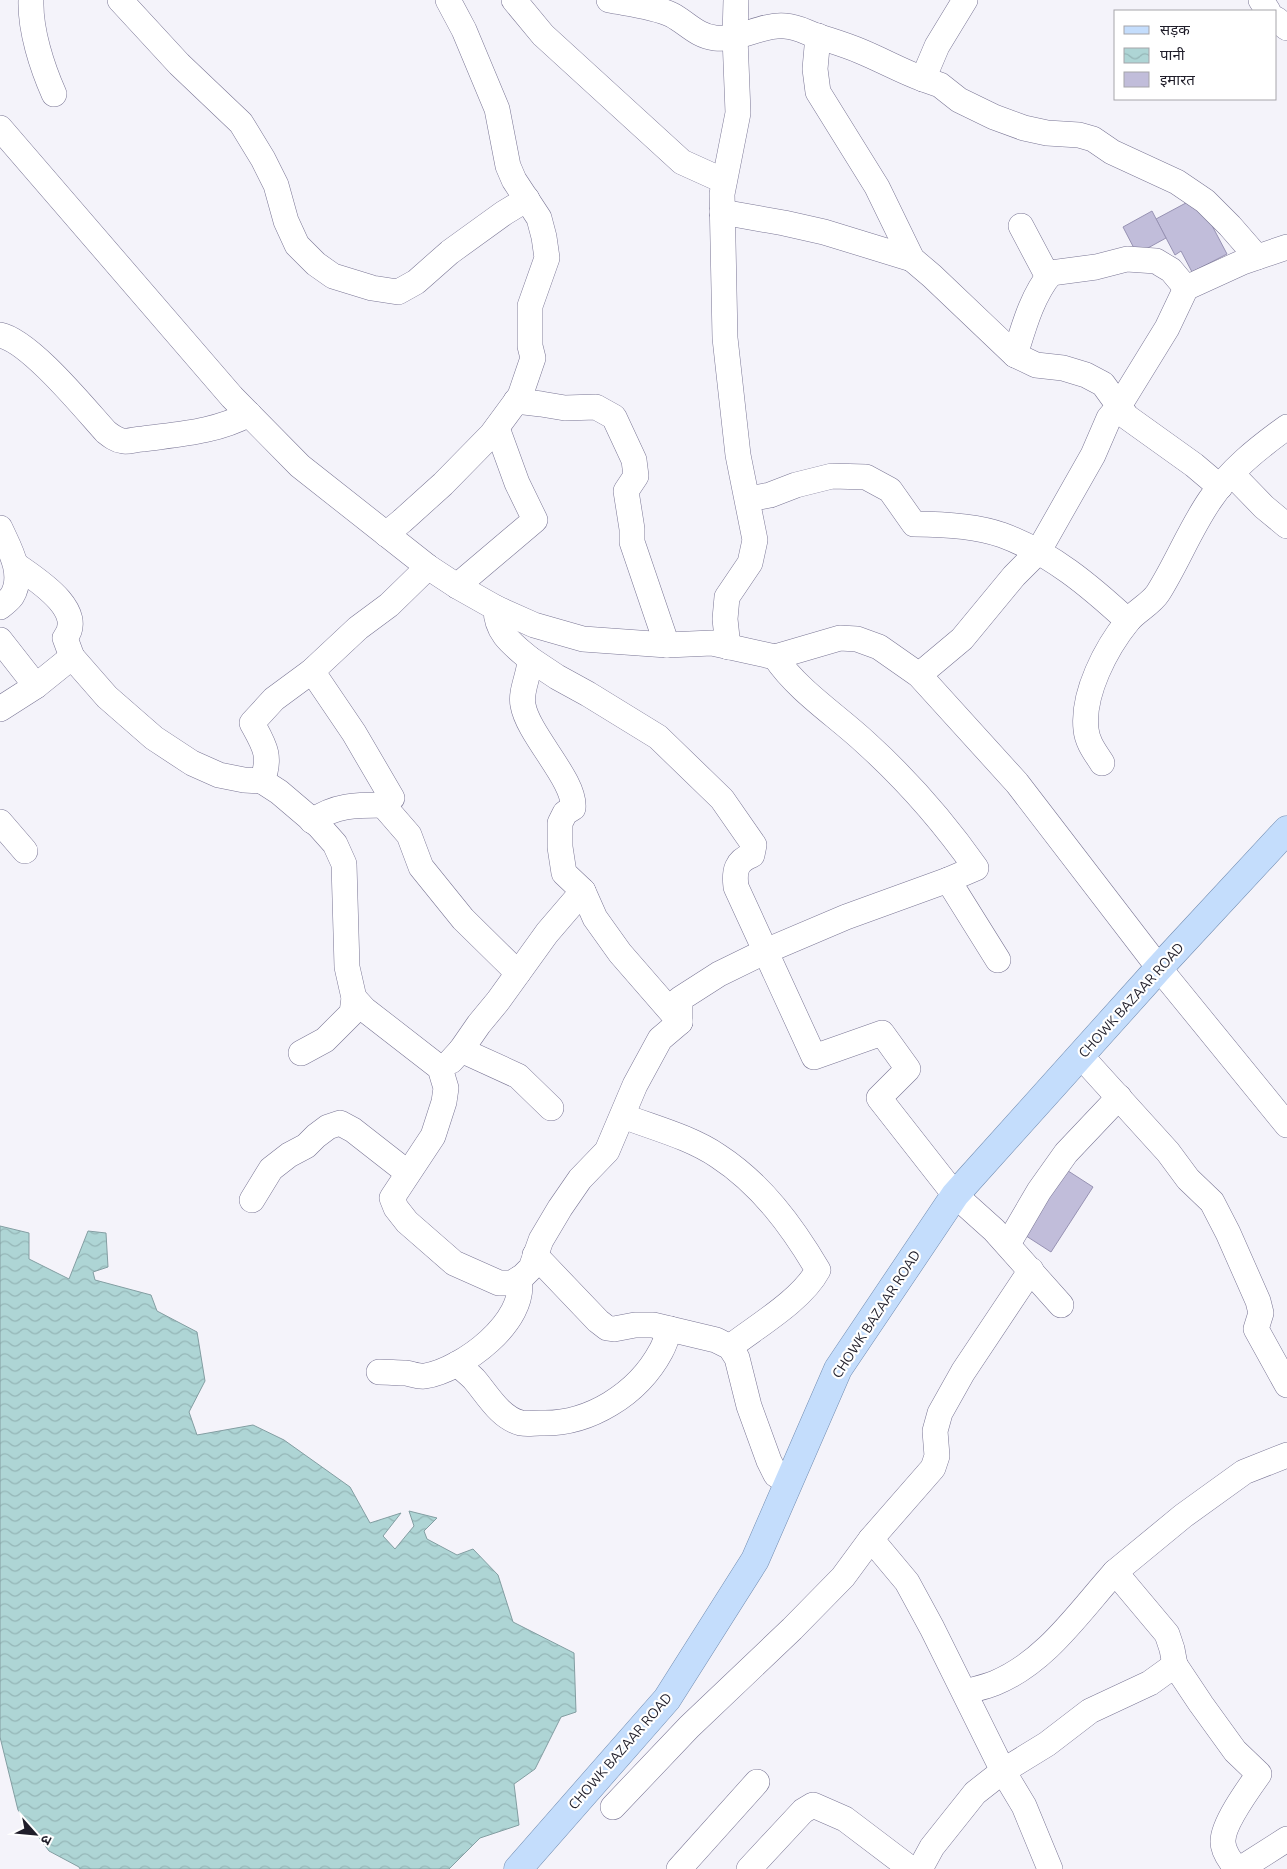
<svg xmlns="http://www.w3.org/2000/svg" width="1287" height="1869" font-family="Ubuntu,'Noto Sans Devanagari',sans-serif">
  <style>
    .water { fill: url(#water-waves); stroke: #839ea2 }
    .building { fill: #c1bdda; stroke: #9792b3 }
    .lines { fill: none; stroke-linecap: round; stroke-linejoin: round }
    .minor-casing { stroke: #7a7695; stroke-width: 26 }
    .major-casing { stroke: #718cb1; stroke-width: 29 }
    .minor { stroke: #fff; stroke-width: 25 }
    .major { stroke: #c4ddfc; stroke-width: 28 }
    .labels { text-anchor: middle; stroke-width: 4.5; stroke-linejoin: round; paint-order: stroke }
    .street-label { font-size: 14px; fill: #201e2a; stroke: #fff }
  </style>
  <defs>
    <pattern id="water-waves" width="16" height="10" patternUnits="userSpaceOnUse" patternTransform="scale(1.25)"><rect width="16" height="10" fill="#aed5d5"/><path d="M0 5q4-4 8 0t8 0" fill="none" stroke="#95b6b7"/></pattern>
  </defs>
  <rect width="100%" height="100%" fill="#f4f3fa"/>
  <polygon class="water" points="0,1226 29,1233 29,1259 69,1279 88,1231 106,1233 108,1267 93,1272 95,1280 151,1295 157,1311 197,1332 205,1381 189,1412 197,1435 253,1425 284,1440 350,1487 370,1523 401,1513 383,1536 395,1549 414,1526 409,1511 437,1518 424,1531 427,1539 457,1555 473,1549 498,1575 513,1622 574,1653 576,1712 561,1717 535,1769 514,1784 519,1825 480,1838 449,1869 80,1869 79,1867 49,1851 18,1810 0,1737"/>
  <g class="building">
    <polygon points="1197,197 1227,254 1192,272 1181,251 1175,255 1156,219"/>
    <polygon points="1152,211 1166,238 1137,254 1123,227"/>
    <polygon points="1062,1167 1093,1187 1051,1252 1020,1232"/>
  </g>
  <g class="lines">
    <g class="minor-casing">
      <g id="minor">
        <path d="M 31,0 C 30,30 42,67 54,94"/>
        <polyline points="120,0 179,64 241,123 263,159 276,185 286,221 297,245 316,264 333,276 372,288 398,292 416,282 450,252 504,213 527,199"/>
        <polyline points="514,0 543,35 682,162 724,181"/>
        <path d="M 609,0 C 630,4 653,6 672,15 C 687,23 697,36 715,38 C 739,41 761,24 785,26 C 799,27 805,32 817,36 C 832,41 846,45 860,51 C 882,60 901,71 923,79"/>
        <polyline points="965,0 937,46 923,79 940,85 959,100 994,117 1024,128 1047,133 1079,135 1093,139 1112,152 1177,182 1205,201 1230,226 1257,257"/>
        <polyline points="1261,0 1268,11"/>
        <polyline points="1276,19 1287,28"/>
        <polyline points="818,36 815,69 818,92 877,187 912,259 932,276 1015,355 1036,365 1063,368 1086,375 1103,384 1127,417 1194,465 1220,487"/>
        <polyline points="0,128 232,397 300,466 428,567 457,586 496,608 534,625 583,639 667,645 712,643 775,657 840,638 857,639 879,647 919,675 1017,783 1159,968 1287,1125"/>
        <polyline points="722,212 784,223 824,232 912,259"/>
        <polyline points="1021,226 1048,277"/>
        <path d="M 0,335 C 30,341 85,409 106,432 C 111,436 116,440 123,441 C 129,442 136,439 143,439 C 179,434 216,432 249,414"/>
        <path d="M 1015,355 C 1024,326 1032,296 1051,273 L 1096,267 L 1127,259 L 1156,261 L 1171,270 L 1186,288"/>
        <polyline points="516,401 541,404 565,408 596,407 614,417 634,460 636,476 626,491 632,529 632,542 667,645"/>
        <polyline points="1232,474 1264,507 1287,526"/>
        <path d="M 748,499 L 770,495 L 796,485 L 832,476 L 866,477 L 890,490 L 914,524 C 941,524 976,526 1002,535 C 1051,553 1090,586 1128,621"/>
        <path d="M 0,528 C 9,548 25,574 12,596 C 9,600 4,604 0,607"/>
        <polyline points="386,534 402,521 443,484 492,434 520,396 533,358 530,346 530,306 547,258 544,237 539,218 514,180 508,166 497,109 464,30 448,0"/>
        <path d="M 16,565 C 34,578 87,610 65,638 L 72,657"/>
        <polyline points="457,586 535,520 517,483 497,428"/>
        <path d="M 496,608 C 496,633 512,644 530,659 C 530,674 520,691 523,705 C 528,735 576,781 573,808 L 565,813 L 560,823 L 560,847 L 564,873 L 583,891 L 595,918 L 620,953 L 680,1022"/>
        <polyline points="0,640 36,686"/>
        <polyline points="728,647 725,619 727,597 750,563 755,540 738,455 725,338 722,194 738,113 735,37 736,0"/>
        <path d="M 775,657 C 798,691 836,715 866,743 C 909,782 943,821 976,868 L 948,880 L 998,960"/>
        <path d="M 530,659 L 557,677 L 588,694 L 658,737 L 722,799 L 754,845 L 752,855 C 736,861 734,871 736,887 L 814,1057 L 882,1033 L 908,1069 L 879,1098 L 955,1195 L 994,1230 L 1061,1305"/>
        <polyline points="312,671 354,733 392,798 383,805 409,835 421,867 463,919 518,973"/>
        <polyline points="919,675 962,639 1014,576 1038,552 1093,455 1109,418 1119,406 1167,328 1186,288 1243,262 1287,247"/>
        <polyline points="0,709 36,686 72,657 107,697 154,738 192,763 219,775 244,780 262,781"/>
        <path d="M 1102,763 C 1095,752 1087,742 1086,729 C 1082,694 1106,648 1128,621 C 1136,611 1151,604 1158,593 C 1177,563 1190,529 1210,500 C 1230,470 1258,448 1287,427"/>
        <path d="M 312,821 C 336,805 355,805 383,805"/>
        <polyline points="0,822 25,851"/>
        <polyline points="354,998 364,1009 440,1068 446,1088 444,1102 433,1136 392,1198 396,1208 407,1222 454,1263 499,1283 512,1283 523,1276 531,1268 541,1240 560,1208 580,1179 607,1151 635,1085 660,1039 680,1022 680,999 719,974 766,951 846,917 948,880"/>
        <polyline points="461,1050 479,1024 498,1001 547,933 583,891"/>
        <path d="M 301,1053 L 325,1040 L 352,1013 L 354,998 L 347,967 L 344,864 L 335,844 L 319,826 L 279,792 L 262,781 C 272,756 264,745 252,723 L 274,699 L 312,671 L 358,628 L 389,605 L 428,567"/>
        <polyline points="1080,1055 1168,1152 1188,1179 1212,1202 1228,1233 1258,1301 1261,1313 1256,1329 1287,1385"/>
        <polyline points="451,1061 461,1050 518,1076 551,1108"/>
        <path d="M 623,1116 C 654,1128 690,1137 718,1156 C 761,1184 792,1226 818,1270 C 802,1300 757,1326 730,1347"/>
        <polyline points="252,1200 271,1169 289,1155 306,1146 316,1136 328,1127 340,1123 353,1130 408,1173"/>
        <polyline points="1008,1244 1039,1191 1066,1153 1119,1097"/>
        <polyline points="535,1255 598,1321 607,1328 614,1329 635,1325 653,1325 716,1340 730,1347 737,1358 749,1406 769,1461 776,1475 789,1481"/>
        <path d="M 457,1364 C 463,1369 469,1374 474,1379 C 487,1394 500,1418 521,1423 C 527,1424 534,1423 540,1423 C 589,1425 638,1394 661,1351 C 665,1344 667,1336 670,1329"/>
        <path d="M 379,1372 C 388,1372 397,1373 406,1373 C 412,1374 419,1377 425,1376 C 462,1370 528,1321 519,1279"/>
        <polyline points="871,1539 907,1582 932,1628 1003,1771 1024,1806 1050,1869"/>
        <polyline points="1115,1572 1183,1516 1244,1472 1287,1455"/>
        <path d="M 965,1692 C 975,1689 985,1687 995,1683 C 1046,1662 1079,1612 1115,1572 L 1167,1634 L 1172,1649 L 1175,1665"/>
        <polyline points="613,1807 689,1727 792,1629 843,1577 871,1539 933,1468 937,1456 935,1431 940,1413 963,1372 1031,1270"/>
        <polyline points="679,1869 757,1782"/>
        <polyline points="749,1869 803,1811 813,1805 845,1819 911,1869"/>
        <path d="M 920,1869 L 932,1847 L 975,1793 L 1003,1771 L 1047,1744 L 1090,1711 L 1150,1683 L 1175,1665 L 1201,1704 L 1235,1751 L 1259,1774 C 1249,1788 1222,1825 1223,1842 C 1223,1852 1231,1862 1237,1869"/>
        <polyline points="1240,1869 1287,1839"/>
      </g>
    </g>
    <g class="major-casing">
      <polyline id="major" points="518,1869 667,1699 755,1560 838,1369 955,1195 1159,968 1287,830"/>
    </g>
    <use href="#minor" class="minor"/>
    <use href="#major" class="major"/>
  </g>
  <g class="labels">
    <g class="street-label">
      <text transform="translate(1131 1000) rotate(-48)" y="5">CHOWK BAZAAR ROAD</text>
      <text transform="translate(876 1314) rotate(-57)" y="5">CHOWK BAZAAR ROAD</text>
      <text transform="translate(620 1751) rotate(-49)" y="5">CHOWK BAZAAR ROAD</text>
    </g>
  </g>
  <rect x="1114" y="10" width="162" height="90" fill="#ffffff" stroke="#a6a5aa"/>
  <rect x="1124" y="26" width="25" height="8" fill="#c4ddfc" stroke="#a6a5aa"/>
  <text x="1160" y="35" font-size="15" fill="#201e2a">सड़क</text>
  <rect x="1124" y="48" width="25" height="15" fill="url(#water-waves)" stroke="#a6a5aa"/>
  <text x="1160" y="60" font-size="15" fill="#201e2a">पानी</text>
  <rect x="1124" y="72" width="25" height="15" fill="#c1bdda" stroke="#a6a5aa"/>
  <text x="1160" y="85" font-size="15" fill="#201e2a">इमारत</text>
  <g transform="translate(35 1834) rotate(117)" stroke="#ffffff" stroke-width="4" paint-order="stroke">
  <path d="M0-4L9 19L0 12L-9 19Z" fill="#201e2a"/>
  <text y="-8" font-size="14" font-weight="bold" text-anchor="middle" fill="#201e2a">उ</text>
  </g>
</svg>
